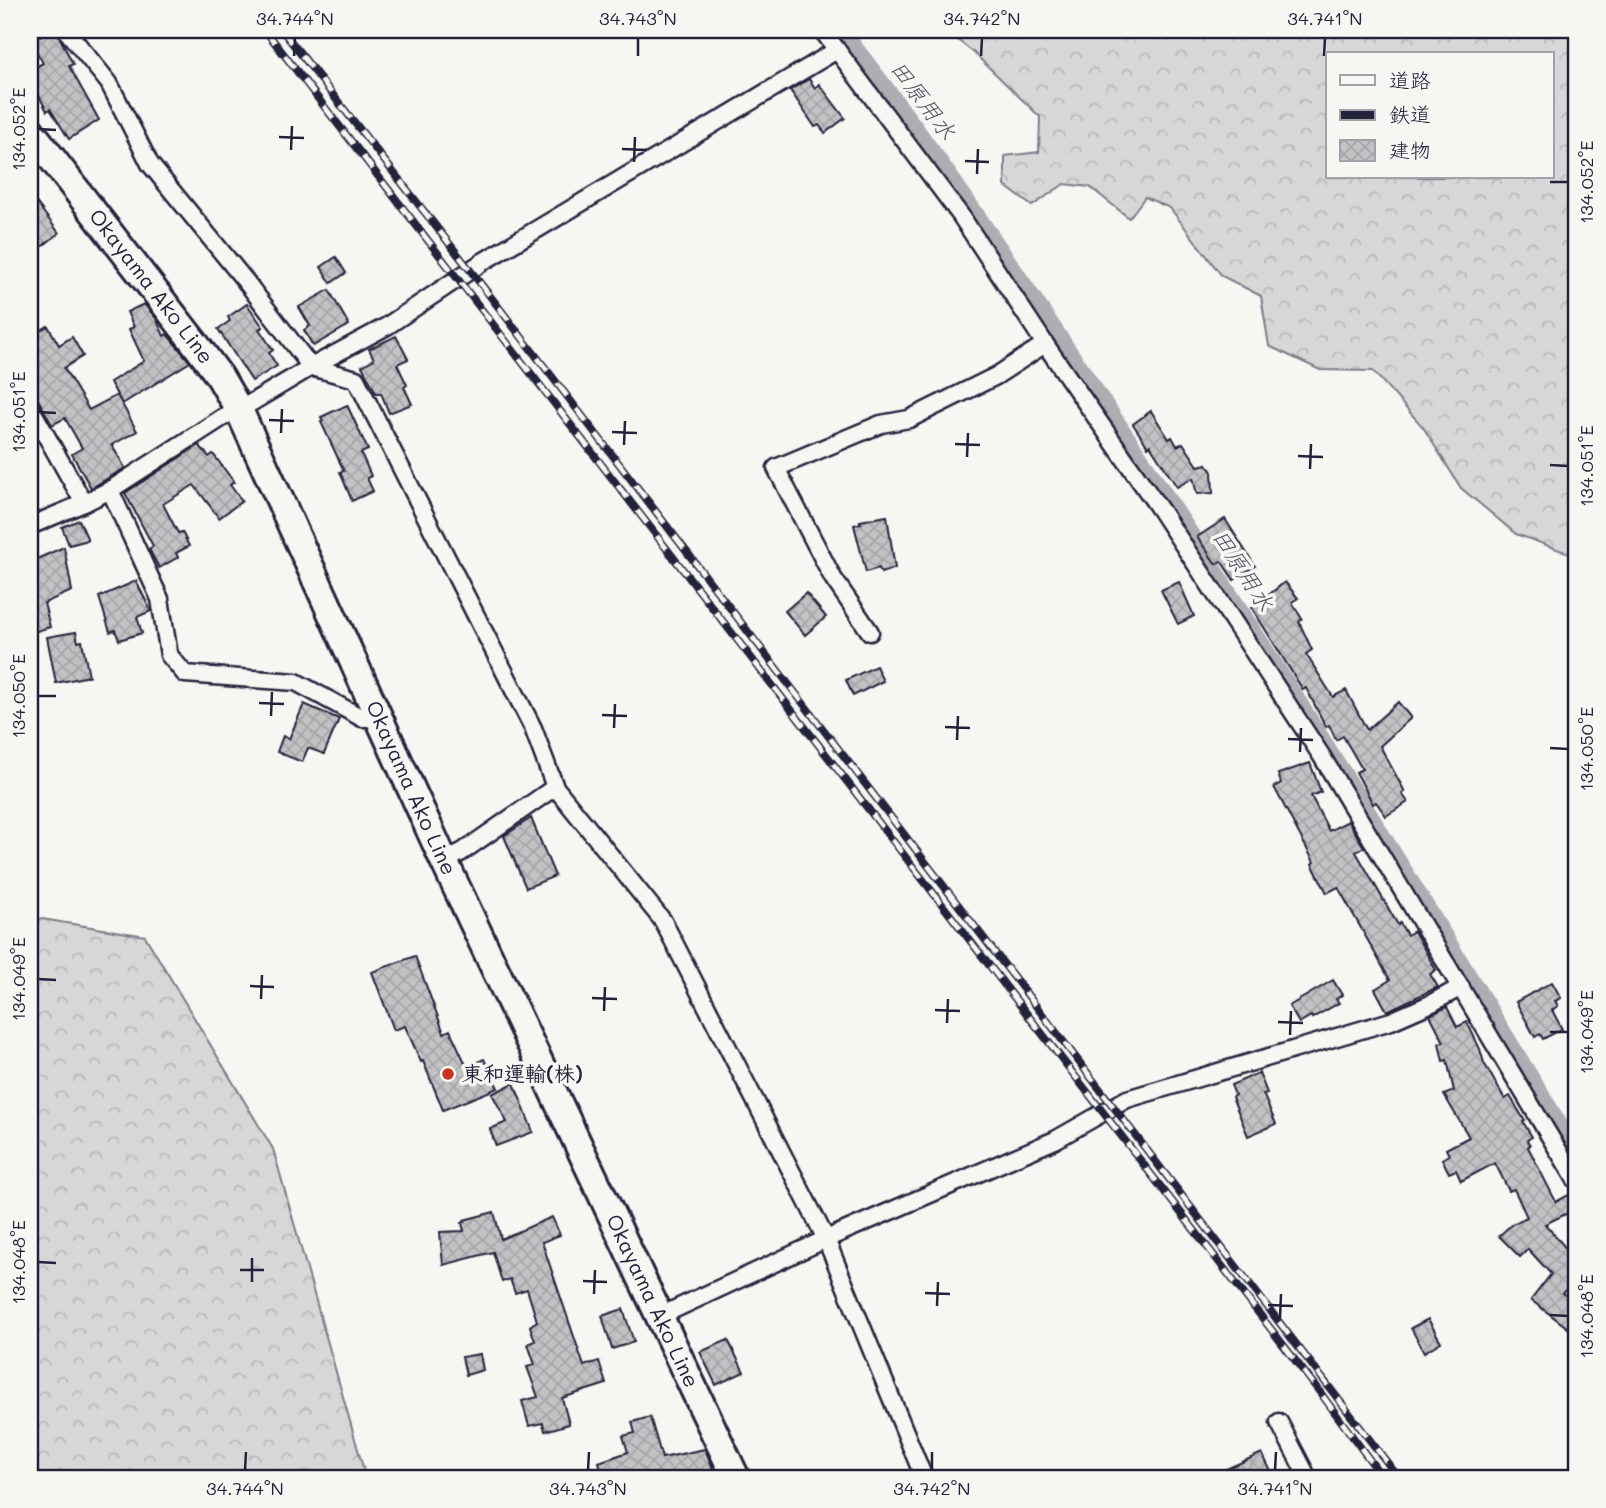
<svg xmlns="http://www.w3.org/2000/svg" width="1606" height="1508" font-family="Mali,'Klee One',sans-serif">
  <style>
    .forest { fill: url(#forest-crowns); stroke: #7c7c89; stroke-width: 2; fill-rule: evenodd }
    .lines { fill: none; stroke-linecap: round; stroke-linejoin: round }
    .canal { stroke: #adadb3; stroke-width: 21 }
    .building { fill: url(#building-cross-hatch); stroke: #22223b; stroke-width: 2 }
    .street-casing { stroke: #22223b; stroke-width: 21 }
    .primary-casing { stroke: #22223b; stroke-width: 32 }
    .street { stroke: #f6f6f2; stroke-width: 16 }
    .primary { stroke: #f6f6f2; stroke-width: 26 }
    .rail-casing { stroke: #22223b; stroke-width: 8 }
    .rail { stroke: #f6f6f2; stroke-width: 5; stroke-dasharray: 16; stroke-linecap: butt }
    .ticks { fill: none; stroke: #22223b; stroke-width: 2.5 }
    .poi-dot { fill: #c8321e; stroke: #f6f6f2; stroke-width: 2.5 }
    .labels { text-anchor: middle; stroke-width: 7; stroke-linejoin: round; paint-order: stroke }
    .street-label { font-size: 21px; fill: #22223b; stroke: #f6f6f2 }
    .poi-label { font-size: 21px; font-weight: bold; fill: #22223b; stroke: #f6f6f2; text-anchor: start }
    .water-label { font-size: 23px; font-style: italic; fill: #535365; stroke: #f6f6f2 }
    .neatline { fill: none; stroke: #22223b; stroke-width: 2.5 }
    .ticks-label { font-size: 18px; text-anchor: middle; fill: #22223b }
  </style>
  <defs>
    <pattern id="forest-crowns" width="20" height="18" patternUnits="userSpaceOnUse" patternTransform="scale(1.75)"><rect width="20" height="18" fill="#d7d7d7"/><path d="M2 6a3 3 0 1 1 6 0M12 15a3 3 0 1 1 6 0" fill="none" stroke="#b8b8b9"/></pattern>
    <pattern id="building-cross-hatch" width="8" height="8" patternUnits="userSpaceOnUse" patternTransform="scale(1.75)"><rect width="8" height="8" fill="#c2c2c4"/><path d="M0 0l8 8M0 8l8-8" fill="none" stroke="#a6a6a9"/></pattern>
  </defs>
  <rect width="100%" height="100%" fill="#f6f6f2"/>
  <filter id="ink" filterUnits="userSpaceOnUse"><feTurbulence type="fractalNoise" baseFrequency=".0143" numOctaves="2"/><feDisplacementMap in="SourceGraphic" scale="14" xChannelSelector="R" yChannelSelector="G"/><feConvolveMatrix kernelMatrix="1 2 1 2 8 2 1 2 1" color-interpolation-filters="sRGB"/></filter>
  <g filter="url(#ink)">
    <g class="forest">
      <path d="M 945,30 L 1576,30 L 1576,556 L 1516,534 L 1461,488 L 1423,427 L 1373,371 L 1320,370 L 1269,346 L 1261,296 L 1222,276 L 1170,208 L 1145,197 L 1129,218 L 1090,187 L 1064,184 L 1032,206 L 1005,186 L 1005,156 L 1039,152 L 1040,117 L 974,53 ZM 1328,54 L 1552,54 L 1552,177 L 1328,177 Z"/>
      <polygon points="30,917 145,936 273,1149 366,1478 30,1478"/>
    </g>
    <g class="lines">
      <path class="canal" d="M 838,30 C 924,137 1000,253 1077,367 C 1252,625 1415,890 1576,1156"/>
    </g>
    <g class="building">
      <polygon points="51,30 56,30 73,64 69,66 99,120 69,139 50,109 47,111 30,79 30,70 43,63 30,41"/>
      <polygon points="809,79 815,88 819,84 845,118 825,133 819,125 815,127 790,90"/>
      <polygon points="30,194 59,233 30,256"/>
      <polygon points="336,257 346,273 331,283 321,267"/>
      <polygon points="329,290 349,325 313,346 304,330 310,326 299,307"/>
      <polygon points="144,304 156,318 164,336 167,334 190,362 122,404 110,382 144,361 129,329 134,327 127,312"/>
      <polygon points="247,304 263,327 259,329 273,350 269,353 277,366 252,381 218,329 230,321 228,317"/>
      <polygon points="48,326 59,345 72,337 83,356 64,368 89,410 117,395 137,431 112,445 125,468 91,488 72,454 82,448 65,418 52,425 39,401 30,397 30,337"/>
      <polygon points="396,336 408,359 397,364 407,385 404,387 412,404 389,413 381,393 376,393 362,366 374,359 369,349"/>
      <polygon points="347,405 368,450 361,453 371,476 367,478 373,491 352,501 340,472 344,471 321,422 323,421 321,417"/>
      <polygon points="1151,411 1169,439 1172,437 1177,446 1183,443 1198,466 1207,464 1212,472 1213,493 1197,494 1193,478 1177,487 1150,445 1148,447 1133,424"/>
      <polygon points="199,445 209,457 213,454 234,482 230,485 242,501 219,518 194,485 163,504 178,533 182,532 189,546 176,553 178,557 159,568 149,549 153,546 125,493"/>
      <polygon points="887,516 895,568 881,573 879,568 866,572 854,525 861,523 860,521"/>
      <polygon points="1225,519 1255,566 1234,580 1221,561 1216,564 1197,537"/>
      <polygon points="79,520 88,540 69,545 62,527"/>
      <polygon points="64,547 72,591 44,603 50,627 30,633 30,562"/>
      <polygon points="136,581 151,611 137,617 142,633 119,640 115,630 110,632 99,597"/>
      <polygon points="1179,582 1194,616 1178,624 1161,590"/>
      <polygon points="1285,582 1298,598 1292,602 1302,619 1299,622 1312,650 1306,654 1333,697 1346,690 1367,730 1398,702 1411,718 1380,746 1405,792 1402,794 1408,802 1386,816 1376,802 1373,804 1356,772 1362,769 1343,736 1336,740 1329,725 1326,727 1306,688 1303,690 1252,608"/>
      <polygon points="806,593 826,617 805,635 785,611"/>
      <polygon points="76,632 78,642 82,641 89,676 56,683 47,637"/>
      <polygon points="876,666 883,681 853,696 846,680"/>
      <polygon points="304,704 339,719 324,754 308,748 302,762 277,752 283,736 289,739"/>
      <polygon points="1310,763 1321,792 1311,796 1329,831 1348,821 1364,847 1356,852 1398,925 1400,923 1407,935 1414,931 1436,970 1430,974 1438,987 1387,1011 1375,989 1390,980 1338,887 1327,893 1312,864 1314,862 1274,787 1281,783 1278,774"/>
      <polygon points="531,818 555,876 526,888 504,836"/>
      <polygon points="415,956 444,1033 450,1030 467,1067 484,1059 498,1088 443,1110 423,1061 421,1062 405,1026 394,1030 372,972"/>
      <polygon points="1333,980 1342,995 1336,999 1339,1003 1312,1018 1311,1016 1299,1023 1289,1006"/>
      <polygon points="1552,982 1561,998 1555,1001 1558,1006 1552,1010 1562,1029 1543,1039 1540,1034 1535,1037 1516,1002"/>
      <polygon points="1447,1007 1457,1027 1467,1022 1480,1049 1484,1063 1505,1099 1510,1096 1525,1121 1523,1122 1532,1137 1527,1140 1530,1145 1528,1147 1556,1202 1576,1191 1576,1209 1545,1224 1576,1260 1576,1281 1562,1293 1576,1303 1576,1334 1531,1300 1551,1274 1528,1249 1520,1257 1499,1236 1512,1224 1527,1217 1514,1189 1509,1191 1495,1163 1461,1181 1456,1170 1449,1173 1442,1159 1449,1155 1446,1149 1469,1137 1444,1095 1454,1091 1447,1060 1443,1061 1439,1043 1444,1042 1430,1015"/>
      <polygon points="1259,1073 1267,1093 1263,1094 1276,1124 1248,1136 1232,1097 1235,1095 1231,1085"/>
      <polygon points="514,1083 533,1132 496,1146 490,1129 507,1122 492,1094"/>
      <polygon points="494,1212 501,1239 552,1217 560,1235 542,1242 584,1366 599,1361 606,1384 562,1398 569,1424 545,1431 543,1423 529,1426 522,1401 538,1397 527,1367 535,1365 528,1344 535,1341 530,1326 537,1321 527,1289 515,1293 510,1279 502,1282 493,1252 443,1265 440,1232 464,1231 462,1223 465,1222 464,1220"/>
      <polygon points="623,1309 634,1342 612,1349 602,1316"/>
      <polygon points="1428,1319 1441,1342 1424,1352 1411,1328"/>
      <polygon points="728,1340 744,1372 716,1385 700,1352"/>
      <polygon points="480,1354 483,1370 466,1375 462,1357"/>
      <polygon points="650,1417 662,1458 705,1449 717,1478 603,1478 599,1462 628,1452 623,1436 635,1433 632,1422"/>
      <polygon points="1262,1453 1274,1478 1206,1478"/>
    </g>
    <g class="lines">
      <g class="street-casing">
        <g id="street">
          <polyline points="66,30 109,83 150,164 247,283 311,367 356,379 533,728 555,787 663,921 826,1239 924,1478"/>
          <polyline points="822,30 961,216 1045,344 1161,511 1321,755 1576,1180"/>
          <polyline points="30,407 84,503"/>
          <polyline points="110,490 160,599 169,655 185,674 296,682 362,718 379,718"/>
          <polyline points="30,526 84,503 110,490 228,414 239,410 311,367 387,326 484,261 837,50"/>
          <polyline points="870,632 833,578 776,468 881,424 909,419 996,376 1045,344"/>
          <polyline points="444,861 462,852 555,787"/>
          <polyline points="660,1316 826,1239 1055,1140 1127,1099 1391,1021 1430,1004 1461,987"/>
          <polyline points="1279,1422 1308,1478"/>
        </g>
      </g>
      <g class="primary-casing">
        <g id="primary">
          <path id="s1" d="M 30,130 L 197,346 L 220,377 L 239,410 L 444,861 L 736,1478"/>
        </g>
      </g>
      <use href="#street" class="street"/>
      <use href="#primary" class="primary"/>
      <g class="rail-casing">
        <g id="rail">
          <polyline points="265,30 1322,1395 1383,1478"/>
          <polyline points="282,30 470,270 1399,1478"/>
        </g>
      </g>
      <use href="#rail" class="rail"/>
    </g>
  </g>
  <path class="ticks" d="M 294,56 L 295,38M 638,56 L 638,38M 981,56 L 982,38M 1324,56 L 1325,38M 38,129 L 56,130M 279,137 L 304,138M 622,149 L 647,150M 291,150 L 292,126M 965,161 L 989,162M 634,162 L 635,137M 977,174 L 978,149M 1550,182 L 1568,182M 38,412 L 56,413M 269,420 L 294,421M 612,432 L 637,433M 281,433 L 282,409M 955,444 L 980,445M 624,445 L 625,421M 1298,456 L 1323,457M 967,457 L 968,433M 1550,465 L 1568,466M 1310,469 L 1311,444M 38,696 L 56,696M 259,703 L 284,704M 602,715 L 627,716M 271,716 L 272,692M 945,727 L 970,728M 614,728 L 615,704M 1288,739 L 1313,740M 957,740 L 958,716M 1550,748 L 1568,749M 1300,752 L 1301,728M 38,979 L 56,980M 250,986 L 274,987M 592,998 L 617,999M 261,999 L 262,975M 935,1010 L 960,1011M 604,1011 L 605,987M 1278,1022 L 1303,1023M 947,1023 L 948,999M 1550,1032 L 1568,1032M 1290,1035 L 1291,1011M 38,1262 L 56,1263M 240,1270 L 264,1270M 583,1281 L 607,1282M 252,1282 L 252,1258M 925,1293 L 950,1294M 594,1294 L 595,1270M 1268,1305 L 1293,1306M 937,1306 L 938,1282M 1550,1315 L 1568,1316M 1280,1318 L 1281,1294M 245,1470 L 246,1452M 588,1470 L 589,1452M 932,1470 L 932,1452M 1275,1470 L 1276,1452"/>
  <circle class="poi-dot" cx="448" cy="1074" r="7"/>
  <g class="labels">
    <g class="street-label">
      <text dy="7" stroke="none"><textPath href="#s1" startOffset="198">Okayama Ako Line</textPath></text>
      <text dy="7" stroke="none"><textPath href="#s1" startOffset="765">Okayama Ako Line</textPath></text>
      <text dy="7" stroke="none"><textPath href="#s1" startOffset="1332">Okayama Ako Line</textPath></text>
    </g>
    <g class="poi-label">
      <text x="462" y="1081">東和運輸(株)</text>
    </g>
    <g class="water-label">
      <text transform="translate(923 100) rotate(53)" y="8">田原用水</text>
      <text transform="translate(1243 570) rotate(57)" y="8">田原用水</text>
    </g>
  </g>
  <rect width="1606" height="1508" fill="none" stroke="#f6f6f2" stroke-width="77"/>
  <rect x="1326" y="52" width="228" height="126" fill="#f6f6f2" stroke="#a1a1a9" stroke-width="2"/>
  <rect x="1340" y="75" width="35" height="10" fill="#f6f6f2" stroke="#a1a1a9" stroke-width="2"/>
  <text x="1389" y="88" font-size="21" fill="#22223b">道路</text>
  <rect x="1340" y="110" width="35" height="10" fill="#22223b" stroke="#a1a1a9" stroke-width="2"/>
  <text x="1389" y="122" font-size="21" fill="#22223b">鉄道</text>
  <rect x="1340" y="140" width="35" height="21" fill="url(#building-cross-hatch)" stroke="#a1a1a9" stroke-width="2"/>
  <text x="1389" y="158" font-size="21" fill="#22223b">建物</text>
  <rect x="38" y="38" width="1530" height="1432" class="neatline"/>
  <g class="ticks-label">
    <text x="295" y="25">34.744°N</text>
    <text x="638" y="25">34.743°N</text>
    <text x="982" y="25">34.742°N</text>
    <text x="1325" y="25">34.741°N</text>
    <text transform="translate(19 129) rotate(-90)" y="6">134.052°E</text>
    <text transform="translate(1587 182) rotate(-90)" y="6">134.052°E</text>
    <text transform="translate(19 412) rotate(-90)" y="6">134.051°E</text>
    <text transform="translate(1587 466) rotate(-90)" y="6">134.051°E</text>
    <text transform="translate(19 696) rotate(-90)" y="6">134.050°E</text>
    <text transform="translate(1587 749) rotate(-90)" y="6">134.050°E</text>
    <text transform="translate(19 979) rotate(-90)" y="6">134.049°E</text>
    <text transform="translate(1587 1032) rotate(-90)" y="6">134.049°E</text>
    <text transform="translate(19 1262) rotate(-90)" y="6">134.048°E</text>
    <text transform="translate(1587 1316) rotate(-90)" y="6">134.048°E</text>
    <text x="245" y="1495">34.744°N</text>
    <text x="588" y="1495">34.743°N</text>
    <text x="932" y="1495">34.742°N</text>
    <text x="1275" y="1495">34.741°N</text>
  </g>
</svg>
